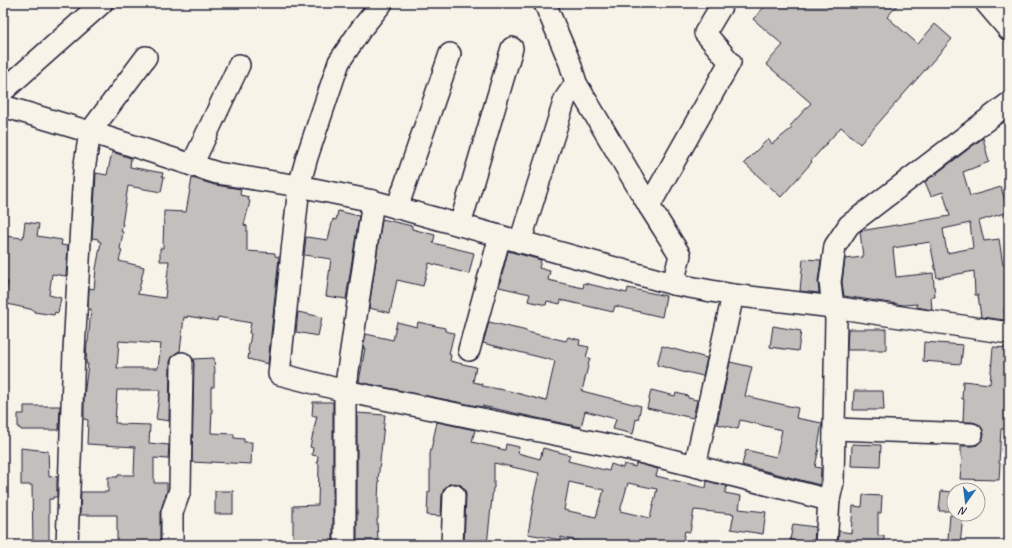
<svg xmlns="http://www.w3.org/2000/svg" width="1012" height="548" font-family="Caveat,sans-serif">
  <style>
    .building { fill: #c2bfbd; stroke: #22223b; fill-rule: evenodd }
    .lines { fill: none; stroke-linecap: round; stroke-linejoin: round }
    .minor-casing { stroke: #22223b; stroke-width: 24 }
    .minor { stroke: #f7f3e8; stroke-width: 21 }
  </style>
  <rect width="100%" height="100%" fill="#f7f3e8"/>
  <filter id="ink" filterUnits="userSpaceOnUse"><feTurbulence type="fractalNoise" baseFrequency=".025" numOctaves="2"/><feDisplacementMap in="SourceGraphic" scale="8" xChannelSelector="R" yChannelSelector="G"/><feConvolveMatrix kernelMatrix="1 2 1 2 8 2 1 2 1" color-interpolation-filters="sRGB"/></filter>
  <g filter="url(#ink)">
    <g class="building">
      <polygon points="768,3 899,3 887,17 918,44 935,24 952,39 860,144 841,127 811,161 812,162 781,197 744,163 768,139 772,144 792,128 790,126 811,103 766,64 783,45 753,19"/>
      <path d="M 983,138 L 989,162 L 963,172 L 970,196 L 1001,187 L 1008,212 L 979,221 L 984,241 L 999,239 L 1003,265 L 1009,265 L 1009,309 L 1004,309 L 1005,320 L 981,317 L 978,295 L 975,295 L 974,271 L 937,278 L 930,242 L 893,248 L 896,277 L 933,273 L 935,297 L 931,297 L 932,310 L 917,307 L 917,304 L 904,305 L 844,296 L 842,282 L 845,259 L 863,257 L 860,231 L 950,216 L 943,192 L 931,196 L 925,182 L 931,177 L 937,175 L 937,173 ZM 970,223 L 973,248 L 947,253 L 943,229 Z"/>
      <path d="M 112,152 L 131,158 L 130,167 L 163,173 L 162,176 L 164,177 L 161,192 L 128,186 L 122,224 L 123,224 L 121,231 L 123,232 L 120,249 L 122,250 L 119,261 L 144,267 L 138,294 L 165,298 L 169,261 L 160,261 L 160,248 L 163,248 L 164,211 L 186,212 L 192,178 L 215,185 L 241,189 L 240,195 L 249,197 L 248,200 L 250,201 L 244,225 L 247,226 L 247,251 L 275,253 L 275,256 L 279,257 L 268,364 L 248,359 L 249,352 L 248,351 L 251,334 L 249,333 L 251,323 L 218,317 L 217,321 L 187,316 L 187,318 L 184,317 L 180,351 L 176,353 L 172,357 L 170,362 L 169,421 L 156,419 L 160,390 L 117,390 L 115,423 L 119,423 L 119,424 L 150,425 L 149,443 L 169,445 L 168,459 L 154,458 L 154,483 L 167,483 L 167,491 L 160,513 L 160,545 L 117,545 L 117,515 L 80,515 L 81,492 L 108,492 L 108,477 L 118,477 L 118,475 L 134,475 L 135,447 L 87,444 L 88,420 L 84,419 L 84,397 L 88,364 L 86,364 L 87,342 L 88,342 L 91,309 L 88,309 L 89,288 L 94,289 L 96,269 L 101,242 L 98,241 L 98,239 L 92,238 L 96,175 L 96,173 L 107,175 ZM 119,341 L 161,344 L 158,368 L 117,368 Z"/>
      <polygon points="338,211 359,216 346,299 326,296 331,259 304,255 306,237 328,240 333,219 336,220"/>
      <polygon points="382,219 412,226 412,229 435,235 433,243 474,253 469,274 429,263 423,286 397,280 390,313 369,308"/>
      <polygon points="25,222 39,224 37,236 62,240 61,245 68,246 66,276 52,274 49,295 61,298 58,313 55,312 54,315 34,312 34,310 3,303 8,282 3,281 3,244 5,236 23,238"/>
      <polygon points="508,251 541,260 539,268 550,271 548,280 583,288 584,283 627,293 628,288 666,296 662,317 615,306 613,312 561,300 560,304 547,301 546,305 528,301 530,294 499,287"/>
      <polygon points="803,259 821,260 818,281 819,293 800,291"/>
      <polygon points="298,312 322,317 318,336 296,332"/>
      <polygon points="397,322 417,327 418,322 445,328 445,331 454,333 449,354 451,355 450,361 476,367 473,382 482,384 482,386 509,391 546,401 555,361 483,343 489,322 527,331 527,332 566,341 568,337 580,340 579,345 589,347 586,357 590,358 582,391 641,406 638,420 636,419 633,434 613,429 616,419 585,411 581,427 537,418 501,410 482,406 482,407 359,382 365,348 363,348 366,334 393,340"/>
      <polygon points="773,326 801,331 798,351 770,347"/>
      <polygon points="848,329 886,329 886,350 847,350"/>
      <polygon points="924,342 963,345 961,364 923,361"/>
      <polygon points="662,346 707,358 703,376 686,372 686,373 657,365"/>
      <polygon points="993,347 1009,348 1009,429 1001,429 999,463 1000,463 999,480 960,479 962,457 961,457 961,446 972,446 977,445 982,440 984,434 982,428 978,424 972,422 963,422 964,399 962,399 963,381 990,384"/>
      <polygon points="214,358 215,373 214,373 214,387 211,387 211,409 212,409 211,433 234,434 234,438 244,439 244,442 252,442 251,464 211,462 211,463 192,462 194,363 193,359"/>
      <polygon points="730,362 752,367 745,396 798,408 796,418 822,423 818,447 819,448 815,467 821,468 820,485 742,465 746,450 776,457 782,430 740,420 738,429 717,424"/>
      <polygon points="651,390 675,396 676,393 688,396 688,398 697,400 693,418 647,408"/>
      <polygon points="854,391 883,391 884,410 853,410"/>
      <polygon points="313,402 333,402 333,545 315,545 315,541 293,541 293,506 318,505 319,464 317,463 318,456 312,455 313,448 310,447 317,416 312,416"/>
      <polygon points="24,406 60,406 59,430 21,430 20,428 18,428 18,414 24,414"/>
      <polygon points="357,413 385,415 378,480 379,480 378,499 378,519 377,519 378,541 357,541"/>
      <path d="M 437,422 L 475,430 L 472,442 L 505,450 L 506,444 L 519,447 L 518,453 L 540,459 L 543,448 L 570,455 L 568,461 L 609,471 L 611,464 L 623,468 L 624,464 L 635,467 L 636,463 L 658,469 L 656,476 L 706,488 L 707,481 L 727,486 L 725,493 L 741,496 L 739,509 L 766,512 L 763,534 L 731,529 L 734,514 L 694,510 L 690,532 L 685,531 L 682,545 L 592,545 L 561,537 L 561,540 L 528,534 L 534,499 L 533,499 L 539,473 L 494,463 L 494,488 L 493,488 L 487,545 L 464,545 L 466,495 L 465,490 L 461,485 L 455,483 L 449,484 L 444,489 L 442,495 L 441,516 L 427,515 L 428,492 L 430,492 L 430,454 ZM 569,482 L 604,490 L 596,517 L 564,510 ZM 628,483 L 657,489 L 650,518 L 620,511 Z"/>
      <polygon points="852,444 881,445 880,467 851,466"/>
      <polygon points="21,448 48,451 49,477 57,476 57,497 53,497 53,499 49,499 49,545 33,545 32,485 21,485"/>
      <rect x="215" y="491" width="18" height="23"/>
      <polygon points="941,491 954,492 954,511 939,511"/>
      <polygon points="863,495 882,496 881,513 878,513 878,536 884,536 884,545 838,545 839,531 851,533 853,506 862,507"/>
      <polygon points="950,515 963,516 960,545 948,545 949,539 948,539"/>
      <polygon points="793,524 815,527 814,543 790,540"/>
    </g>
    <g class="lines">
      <g class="minor-casing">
        <g id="minor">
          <polyline points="382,3 361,29 339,62 307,157 299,186 279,374 345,391 632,450 829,500"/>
          <polyline points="544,3 546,6 570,63 576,83 649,206 680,255 673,284"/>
          <polyline points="986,3 1009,30"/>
          <polyline points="3,91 102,3"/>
          <polyline points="3,106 90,132 217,173 299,186 373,201 673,284 733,295 833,307 1009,333"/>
          <polyline points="192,165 239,65"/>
          <polyline points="649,206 730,62 705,33 723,3"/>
          <polyline points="397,208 450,54"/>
          <polyline points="460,225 512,48"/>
          <polyline points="520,242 565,99 576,83"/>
          <polyline points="469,350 500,236"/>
          <polyline points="834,429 972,434"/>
          <polyline points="695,466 733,295"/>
          <polyline points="67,545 74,351 84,170 90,132 146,57"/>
          <polyline points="172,545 172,513 180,490 182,363"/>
          <polyline points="345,545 345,391 373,201"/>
          <polyline points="452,545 454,495"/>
          <polyline points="826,545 829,500 833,482 836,318 833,307 830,282 835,246 849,225 1009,103"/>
        </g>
      </g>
      <use href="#minor" class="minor"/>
    </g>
  </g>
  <rect width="1012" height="548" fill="none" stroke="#f7f3e8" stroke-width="16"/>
  <rect x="8" y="8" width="996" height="532" fill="none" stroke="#22223b" stroke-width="1.5" filter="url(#ink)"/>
  <g transform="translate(966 502) rotate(194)"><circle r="19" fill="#f7f3e8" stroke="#a29fa3"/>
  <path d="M0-3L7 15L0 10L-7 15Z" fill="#1f6fb2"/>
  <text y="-6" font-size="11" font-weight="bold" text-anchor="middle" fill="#22223b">N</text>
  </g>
</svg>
